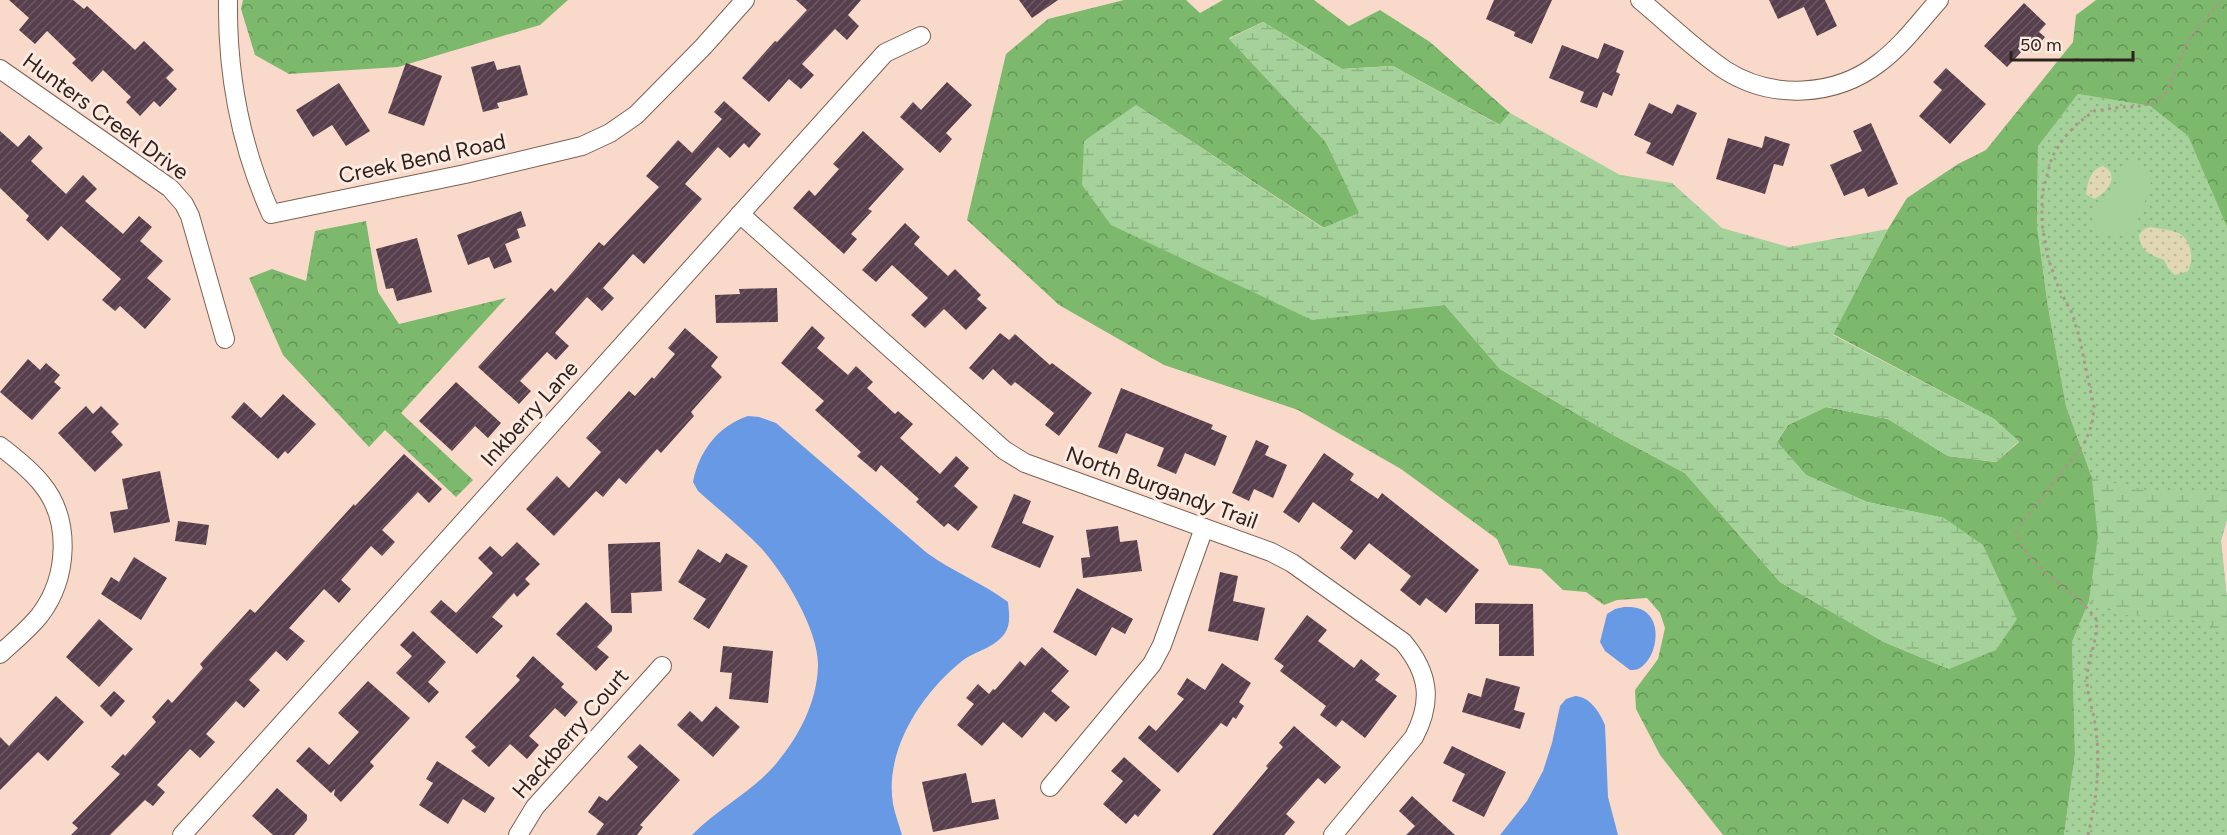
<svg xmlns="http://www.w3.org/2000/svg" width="2227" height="835" font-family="Figtree,sans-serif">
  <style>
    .green { fill: url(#green-dots) }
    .forest { fill: url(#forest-crowns) }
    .wetland { fill: url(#wetland-marsh) }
    .sand { fill: url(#sand-dots) }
    .pitch { fill: #a5d29a }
    .water { fill: #6799e4 }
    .building { fill: url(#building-hatch) }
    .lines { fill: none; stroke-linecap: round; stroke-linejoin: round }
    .street-casing { stroke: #7d6154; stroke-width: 20 }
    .path { stroke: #ad9589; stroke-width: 3; stroke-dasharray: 3 4.5; stroke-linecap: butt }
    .street { stroke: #fff; stroke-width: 18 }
    .labels { text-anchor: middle; stroke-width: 6; stroke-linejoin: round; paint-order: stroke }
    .street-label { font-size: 22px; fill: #2e221d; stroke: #fdeae1 }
  </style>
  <defs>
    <pattern id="green-dots" width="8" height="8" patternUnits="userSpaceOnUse" patternTransform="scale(1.5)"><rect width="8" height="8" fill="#a5d29a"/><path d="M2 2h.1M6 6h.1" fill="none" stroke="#8eb484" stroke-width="1.8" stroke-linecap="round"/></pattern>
    <pattern id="forest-crowns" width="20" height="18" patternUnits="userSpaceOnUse" patternTransform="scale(1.5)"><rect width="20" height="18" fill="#7cb96c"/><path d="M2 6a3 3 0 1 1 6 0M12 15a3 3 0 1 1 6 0" fill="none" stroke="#669658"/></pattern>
    <pattern id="wetland-marsh" width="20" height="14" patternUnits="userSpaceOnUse" patternTransform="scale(1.5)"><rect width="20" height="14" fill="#a5d29a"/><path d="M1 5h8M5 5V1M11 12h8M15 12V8" fill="none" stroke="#8eb484"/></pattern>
    <pattern id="sand-dots" width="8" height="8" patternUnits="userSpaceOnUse" patternTransform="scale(1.5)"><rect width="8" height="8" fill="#e1d8b3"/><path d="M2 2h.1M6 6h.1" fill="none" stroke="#c1b99a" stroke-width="1.8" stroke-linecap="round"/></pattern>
    <pattern id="building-hatch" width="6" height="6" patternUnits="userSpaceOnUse" patternTransform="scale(1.5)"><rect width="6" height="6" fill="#573f4d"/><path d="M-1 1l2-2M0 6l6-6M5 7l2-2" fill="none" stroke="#6c5863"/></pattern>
  </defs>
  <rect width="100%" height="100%" fill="#f9daca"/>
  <polygon class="green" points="2078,94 2150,106 2188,136 2227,227 2227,519 2221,541 2227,599 2227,835 2064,835 2075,754 2072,642 2089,601 2092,478 2066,406 2048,307 2037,226 2038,145"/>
  <g class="forest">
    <polygon points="243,0 568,0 540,25 398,67 289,74 255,55 241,9"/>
    <polygon points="1124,0 1186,0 1200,13 1223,0 1314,0 1349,26 1380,10 1430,42 1510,113 1500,125 1393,66 1342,69 1263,22 1229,38 1326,142 1360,213 1324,228 1136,105 1389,310 1445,305 1500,369 1615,436 1685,473 1780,582 1884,642 1949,669 1944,518 1867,502 1806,475 1777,442 1788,425 1826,407 1888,419 1948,456 1996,462 2019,442 1994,419 1833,334 1888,229 1907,198 1958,164 1986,150 2073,42 2076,15 2096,0 2227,0 2227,227 2188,136 2150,106 2078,94 2038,146 2037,226 2048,307 2066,406 2092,478 2098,537 2089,601 2072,642 2075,754 2064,835 1723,835 1660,755 1636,709 1635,690 1658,659 1665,628 1660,613 1647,598 1617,600 1604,605 1586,592 1563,590 1541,569 1509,565 1497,539 1401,469 1298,410 1164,365 1059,305 967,220 1006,54 1048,19"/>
    <polygon points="366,221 378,292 399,324 506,298 401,413 473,480 456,497 385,430 369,447 283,355 249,278 272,269 306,281 315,231"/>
  </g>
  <g class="wetland">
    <polygon points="1263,22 1342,69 1393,66 1499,125 1510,113 1620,175 1672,183 1722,228 1789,247 1888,229 1833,335 1994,419 2019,441 1996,462 1948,456 1888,419 1826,407 1788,425 1777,442 1806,475 1867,502 1944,518 1983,545 2017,619 1996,650 1949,669 1884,642 1780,582 1685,473 1615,436 1500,369 1445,305 1312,320 1111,225 1082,185 1084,141 1136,105 1323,228 1359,213 1326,142 1229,39"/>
    <polygon points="2092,478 2155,492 2189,494 2227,488 2227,519 2221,541 2227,599 2227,634 2201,622 2175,617 2126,615 2089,601 2098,537"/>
  </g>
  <g class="sand">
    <path d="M 2103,166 C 2121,175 2107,193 2094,199 L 2086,194 C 2087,183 2091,169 2103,166 Z"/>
    <path d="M 2151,227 C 2168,231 2184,228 2190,248 C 2192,257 2192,262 2188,271 L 2175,275 L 2168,268 L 2164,260 C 2150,254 2141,253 2139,235 L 2144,229 Z"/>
  </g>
  <path class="pitch" d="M 2135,163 C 2158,175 2151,187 2143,206 C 2140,212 2139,221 2134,227 C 2124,239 2107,240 2098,228 C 2095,225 2092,220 2092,215 C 2094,206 2102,204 2108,198 C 2116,191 2117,178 2123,170 C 2127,166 2131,164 2135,163 Z"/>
  <g class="water">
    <path d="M 748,416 L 759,417 L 776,423 L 927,553 C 953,572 983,583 1008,602 C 1009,613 1011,624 1005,633 C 995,648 975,651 962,661 C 922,693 884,750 893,804 C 895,814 899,825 902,835 L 692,835 C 717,809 752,792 775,765 C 798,738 817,703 818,666 C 819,631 785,575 762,549 C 742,528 719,510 698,491 L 693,482 C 699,451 718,426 748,416 Z"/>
    <path d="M 1624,607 C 1632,607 1640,607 1647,613 C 1662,626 1656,658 1640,668 C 1637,670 1633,670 1630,670 L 1605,651 L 1600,642 L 1607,614 L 1615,609 Z"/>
    <path d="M 1575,696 C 1590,697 1599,711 1605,725 L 1608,797 L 1618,835 L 1500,835 L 1527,801 L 1543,771 L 1552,743 L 1560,706 L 1566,699 Z"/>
  </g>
  <g class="building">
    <polygon points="9,0 73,0 84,9 87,6 135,50 144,41 174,70 166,78 177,89 160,107 154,101 140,116 126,102 131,97 103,70 92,82 72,63 76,59 47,31 35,44 19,30 29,18"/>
    <polygon points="796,0 861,0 848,15 859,26 847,40 835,29 802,64 814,75 801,89 789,79 769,102 742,78 775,41 777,42 807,10"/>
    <polygon points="1019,0 1058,0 1032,18"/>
    <polygon points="1494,0 1552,0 1532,44 1514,36 1515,32 1486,19"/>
    <polygon points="1769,0 1825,0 1837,26 1817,36 1804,7 1778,19"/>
    <polygon points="2024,3 2046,24 2039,32 2045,37 2032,52 2026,47 2007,67 1984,46"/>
    <polygon points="1604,43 1624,51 1616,72 1620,74 1612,96 1603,92 1597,108 1580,102 1584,92 1549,78 1562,45 1598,59"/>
    <polygon points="494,61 497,70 520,65 528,95 497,103 499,108 483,112 471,67"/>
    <polygon points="406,63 442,76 424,126 388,113"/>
    <polygon points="1946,68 1986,104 1950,144 1919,116 1942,90 1933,82"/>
    <polygon points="947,82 972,105 946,133 952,139 940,153 900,117 913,102 921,110"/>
    <polygon points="339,83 370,131 346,146 332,125 313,137 296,110"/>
    <polygon points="724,101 761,134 749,148 744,143 730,158 718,147 685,184 702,199 644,264 633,254 603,288 614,298 602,311 587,297 555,333 569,346 556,360 547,352 520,381 531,391 519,404 478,367 551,288 555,292 599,242 604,246 659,187 646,176 678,140 692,153 722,119 714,112"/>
    <polygon points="1649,103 1672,114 1677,104 1697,113 1673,166 1646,153 1651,143 1634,135"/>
    <polygon points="1871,123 1898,184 1868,197 1864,188 1844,196 1830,165 1862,151 1853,131"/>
    <polygon points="0,131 18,147 29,135 43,148 31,161 66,194 83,175 97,189 85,201 123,234 139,216 152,227 140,241 163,261 147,278 171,299 145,329 120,306 115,311 102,300 121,279 61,226 48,241 26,220 29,216 0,188"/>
    <polygon points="863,131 904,169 868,209 872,211 851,234 857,239 844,254 793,208 809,190 815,196 839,169 833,164"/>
    <polygon points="1765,136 1790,144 1783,166 1774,164 1765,194 1716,179 1728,138 1762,148"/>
    <polygon points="521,211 526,226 517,229 520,238 505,244 512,262 494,269 489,257 468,265 457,235"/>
    <polygon points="905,223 920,237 914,244 948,276 955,269 981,295 977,299 987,308 966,330 944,309 925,328 911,315 928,298 892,265 876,282 862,270"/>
    <polygon points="417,238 432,292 397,301 393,288 386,289 376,249"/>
    <polygon points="777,288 778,322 716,323 715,295 740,294 739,289"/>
    <polygon points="812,326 825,338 817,348 848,375 856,366 873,382 867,388 895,414 898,411 913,424 900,438 940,474 956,456 969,468 954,486 978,507 958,531 948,523 944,527 916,502 919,499 881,465 876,472 857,456 861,452 815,410 824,401 781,363"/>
    <polygon points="685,328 718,357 711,366 722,377 691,412 694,416 661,453 657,449 626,484 619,478 603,497 596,491 554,536 526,509 557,476 569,488 601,452 586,438 629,391 635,396 652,377 654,379 675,354 668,348"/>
    <polygon points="1000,333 1009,340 1015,334 1050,365 1052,363 1092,393 1059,436 1045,425 1054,413 1015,382 1011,386 993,369 983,380 969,368"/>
    <polygon points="28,359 40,370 46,363 60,375 54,382 61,388 32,420 0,392"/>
    <polygon points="456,382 501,423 488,438 475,426 452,451 419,421"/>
    <polygon points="1121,388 1213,425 1211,429 1227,436 1215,466 1185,453 1176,474 1157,466 1164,448 1126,433 1117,454 1098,447"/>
    <polygon points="283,394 316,424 288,454 285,451 278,459 231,417 244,402 261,418"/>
    <polygon points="86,406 93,414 101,406 119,424 111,432 123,445 95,472 58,433"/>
    <polygon points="1256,440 1269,446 1265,455 1287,465 1273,498 1254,489 1249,501 1232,493"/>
    <polygon points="1324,453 1354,474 1350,480 1378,499 1382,493 1479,570 1446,613 1426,598 1420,606 1400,590 1411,576 1369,543 1355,560 1340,548 1353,531 1313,502 1299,523 1283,512"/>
    <polygon points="404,454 442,489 429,503 418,492 382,530 395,542 382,556 371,546 341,580 351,589 339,603 324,589 289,628 305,641 287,661 276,651 249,680 260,690 244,708 236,701 206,734 215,742 200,758 190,749 157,785 165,792 153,806 145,800 110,835 71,835 78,828 72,823 120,774 111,767 123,754 125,756 156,722 152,717 168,699 172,703 203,668 200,664 250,609 255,613 354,504 355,506"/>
    <polygon points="160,471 170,522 114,533 110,512 128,509 122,479"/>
    <polygon points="1014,494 1031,501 1022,523 1054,536 1040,568 991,547"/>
    <polygon points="178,521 209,525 206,545 175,541"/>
    <polygon points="1118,526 1120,542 1137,540 1142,571 1083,578 1081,558 1090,557 1086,530"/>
    <polygon points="517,542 540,564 525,579 530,584 517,597 514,593 492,617 503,626 477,654 430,612 441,600 456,613 493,573 478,558 490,546 502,557"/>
    <polygon points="660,542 662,591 631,593 632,613 611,613 608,544"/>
    <polygon points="698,549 720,563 726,553 748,566 709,629 693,619 706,599 678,582"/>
    <polygon points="134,557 167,578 141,620 101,594 111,577 119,582"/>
    <polygon points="1220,572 1238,576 1233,601 1265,608 1258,641 1208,631"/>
    <polygon points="1077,588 1133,619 1125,634 1112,627 1096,656 1053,632"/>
    <polygon points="586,602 612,626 612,631 597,647 609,657 596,671 556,634"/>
    <polygon points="1475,603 1533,604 1534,656 1499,656 1499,624 1475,624"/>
    <polygon points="1307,615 1327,630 1318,641 1354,668 1361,659 1380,674 1375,680 1397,696 1365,738 1342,720 1336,727 1320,715 1326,706 1280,671 1284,666 1274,659"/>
    <polygon points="99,619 133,649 99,687 66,657"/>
    <polygon points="413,631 446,662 428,682 439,692 429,703 396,673 412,656 400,645"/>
    <polygon points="723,646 773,651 768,703 729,699 732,673 720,672"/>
    <polygon points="1042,647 1069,671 1051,691 1070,707 1056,722 1044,712 1022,738 1003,722 982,746 957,725 974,704 966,698 978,684 989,694 993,689 995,690 1020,661 1025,666"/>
    <polygon points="533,656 564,684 561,687 578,702 565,717 555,708 529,736 539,745 527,759 510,744 489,767 471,751 476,747 465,737 520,680 516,676"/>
    <polygon points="1222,663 1251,683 1239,702 1244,706 1236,719 1233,717 1227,727 1221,723 1178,773 1138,738 1149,725 1156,731 1184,699 1177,694 1187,678 1205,690"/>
    <polygon points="1486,678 1520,687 1514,710 1525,713 1520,729 1462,712 1468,693 1481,697"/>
    <polygon points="368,681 410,718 370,762 374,766 341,802 334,795 335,789 331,793 296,761 309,747 329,765 359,732 338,713"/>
    <polygon points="114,691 125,701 111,717 100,706"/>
    <polygon points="56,696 84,722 48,761 38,752 0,790 0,737 9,746"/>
    <polygon points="716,706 740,727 713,757 677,725 690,711 702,722"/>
    <polygon points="1294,726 1341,767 1325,784 1318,778 1286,814 1295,822 1284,835 1212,835 1268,768 1266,766 1283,747 1279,743"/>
    <polygon points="640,744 680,780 640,825 643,827 637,835 596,835 604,824 588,812 599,796 607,801 638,767 627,757"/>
    <polygon points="1452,746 1506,772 1484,817 1452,801 1465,774 1443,763"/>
    <polygon points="1124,757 1161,790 1138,817 1135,814 1126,824 1103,804 1123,781 1111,771"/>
    <polygon points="437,761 495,798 485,813 463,799 448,824 419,805 433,783 426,779"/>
    <polygon points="966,773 972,803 995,799 999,819 933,832 922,782"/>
    <polygon points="277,788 307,815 307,820 294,835 273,835 252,816"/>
    <polygon points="1412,796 1455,835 1406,835 1415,826 1399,811"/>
  </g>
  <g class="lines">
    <g class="street-casing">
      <g id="street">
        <path d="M 228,0 C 227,74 241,147 271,214 L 465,174 L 582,146 L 610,133 L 636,115 L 703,47 L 745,0"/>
        <path d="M 1640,0 C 1668,23 1695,50 1725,70 C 1772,100 1835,97 1879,63 C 1902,46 1920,21 1939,0"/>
        <polyline points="0,69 170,188 184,204 190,216 225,339"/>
        <path d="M 740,214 L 1004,450 L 1025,463 L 1271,552 L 1292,563 L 1403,642 C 1429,673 1433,701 1414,737 L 1333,835"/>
        <path d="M 0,446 C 14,457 29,468 41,483 C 72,520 68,578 40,615 C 28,630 13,642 0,654"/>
        <polyline points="1050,787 1152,664 1162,645 1204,528"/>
        <polyline points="182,835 885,53 921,36"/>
        <polyline points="518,835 535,807 662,666"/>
      </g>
    </g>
    <path class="path" d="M 2088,835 C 2097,798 2101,762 2095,724 C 2093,709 2087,695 2087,679 C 2087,659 2099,639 2096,619 C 2075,589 2025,568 2016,531 L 2085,442 L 2092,424 L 2094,407 L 2079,336 L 2072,313 L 2059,289 L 2048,258 L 2042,224 L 2042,194 L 2052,157 L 2063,139 L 2077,124 L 2094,111 L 2122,107 L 2135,107 L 2153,103 L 2166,93 L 2188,40 L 2222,0"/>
    <use href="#street" class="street"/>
  </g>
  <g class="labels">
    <g class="street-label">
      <text transform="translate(106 116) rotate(36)" y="8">Hunters Creek Drive</text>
      <text transform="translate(422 158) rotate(-12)" y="8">Creek Bend Road</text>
      <text transform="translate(529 413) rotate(-48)" y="8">Inkberry Lane</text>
      <text transform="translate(1162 487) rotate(20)" y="8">North Burgandy Trail</text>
      <text transform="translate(570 733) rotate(-49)" y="8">Hackberry Court</text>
    </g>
  </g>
  <path d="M2011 51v9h122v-9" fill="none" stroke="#2e221d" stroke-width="3"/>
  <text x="2020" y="51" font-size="18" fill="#2e221d" stroke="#fdeae1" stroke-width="4.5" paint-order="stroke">50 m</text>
</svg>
